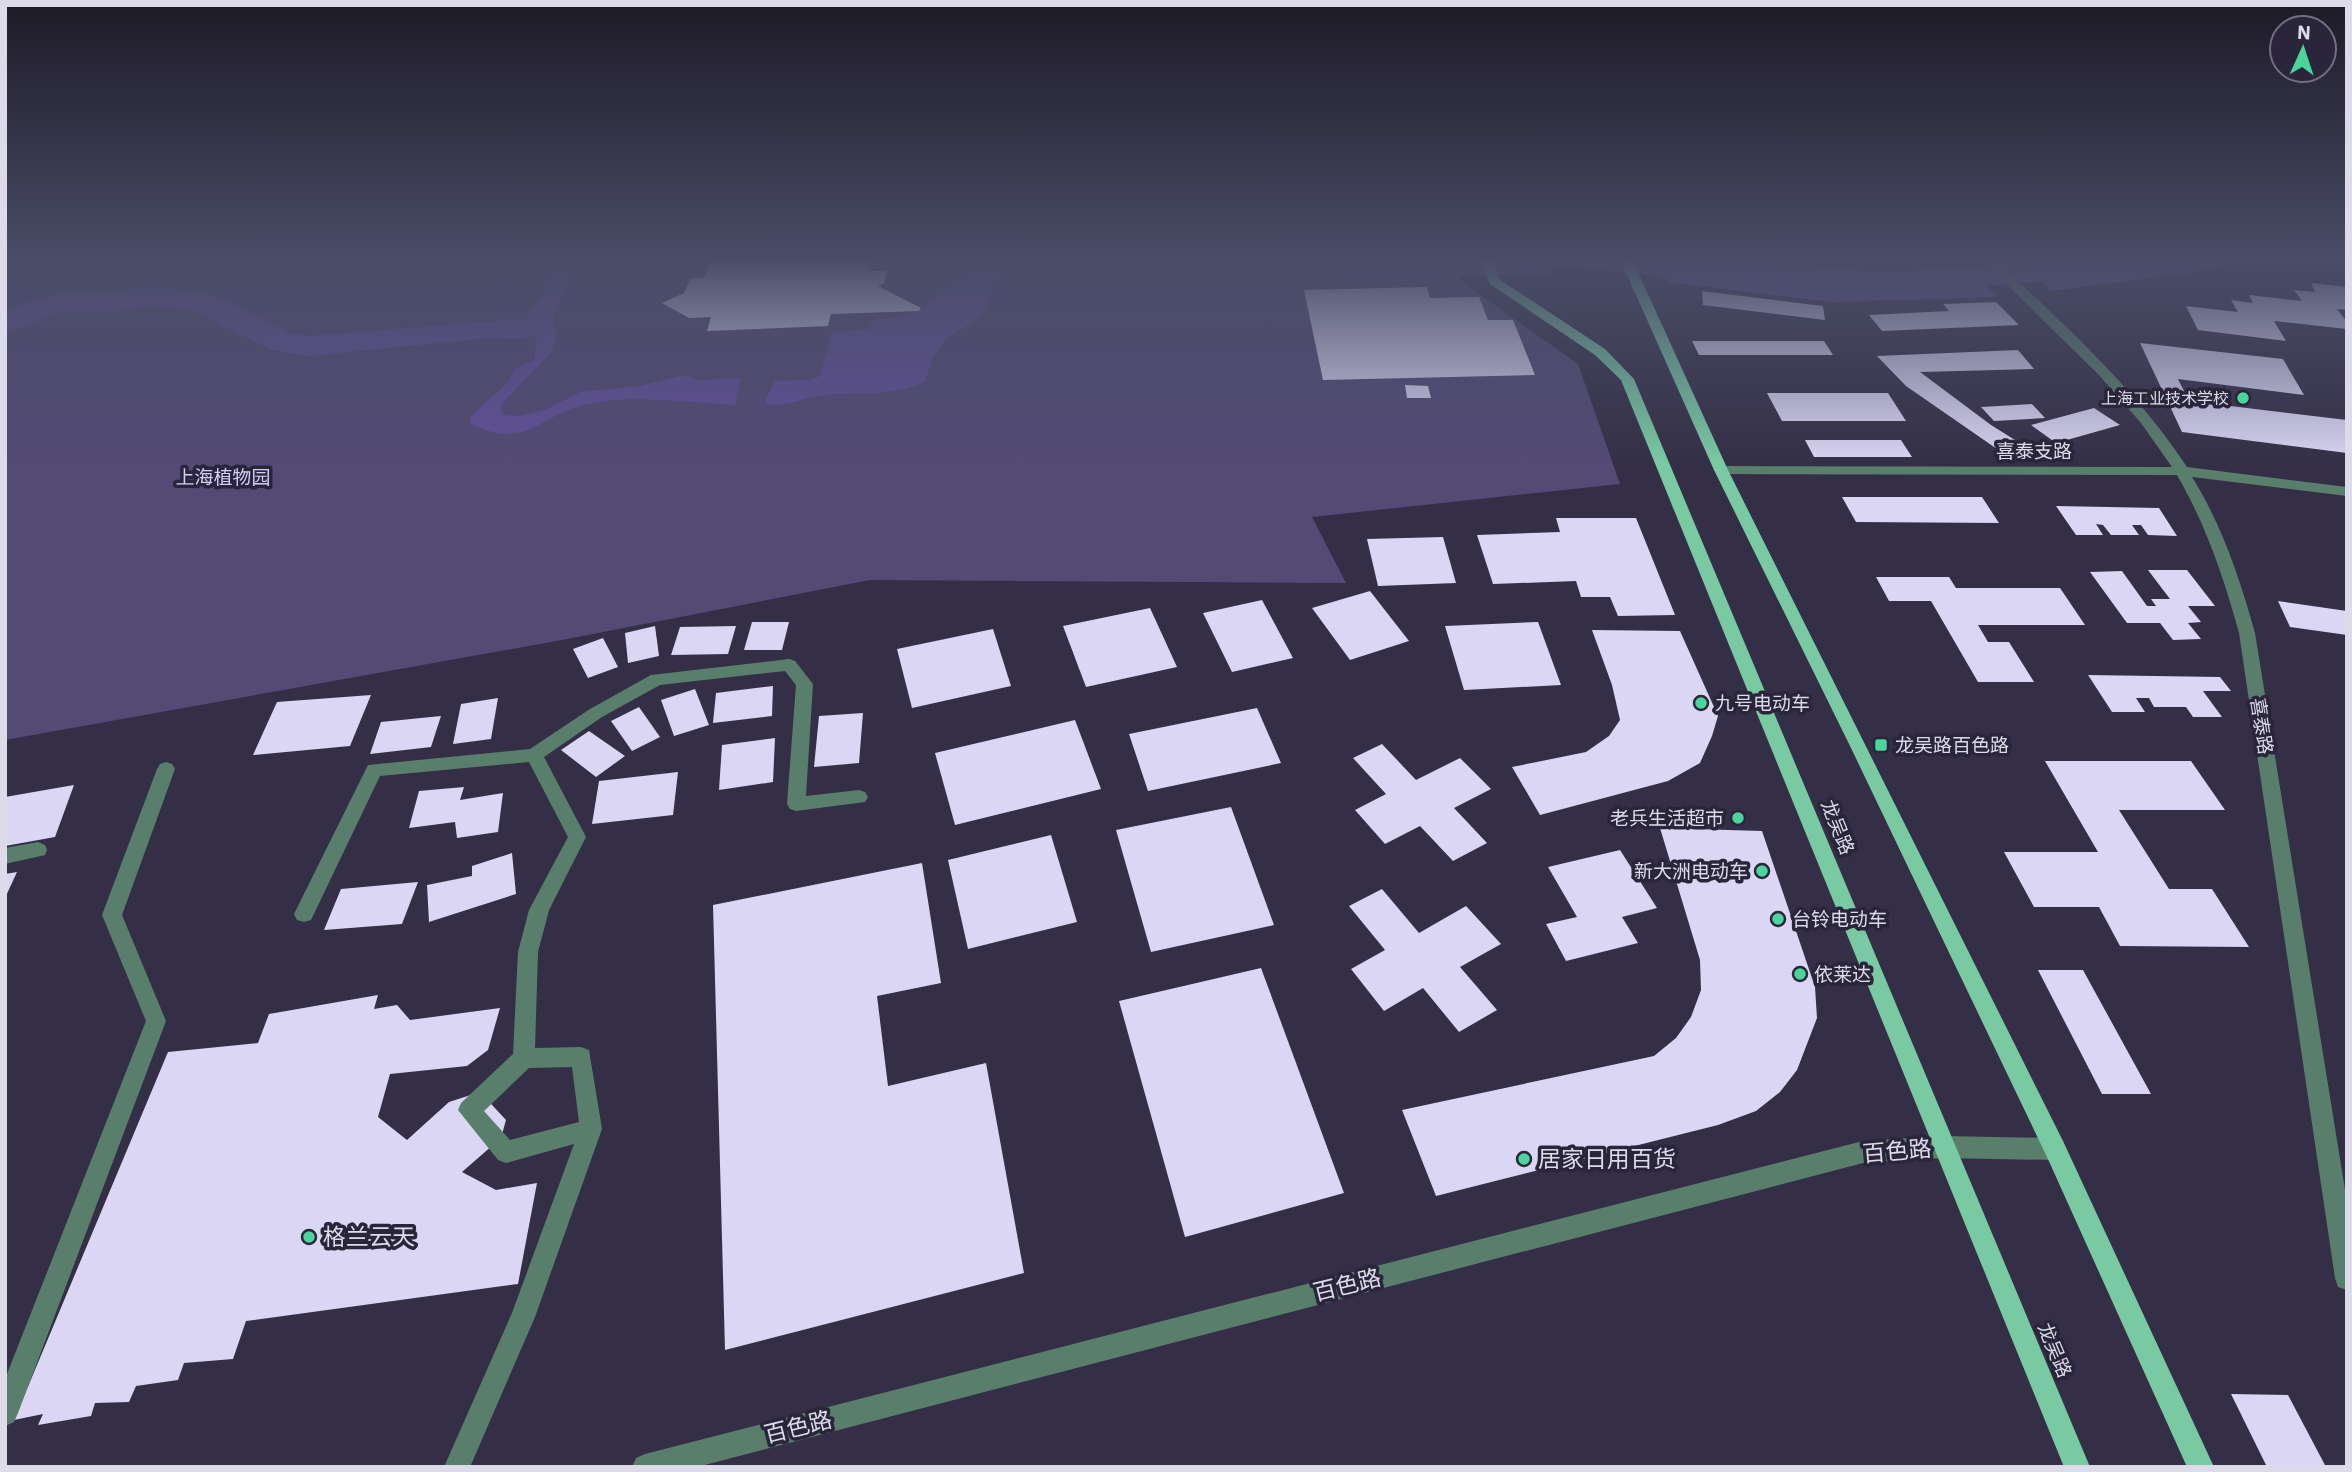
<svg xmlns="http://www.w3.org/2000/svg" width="2352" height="1472" font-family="'IBM Plex Sans','Noto Sans SC',sans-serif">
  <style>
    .green { fill: #534a75 }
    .water { fill: #62509a }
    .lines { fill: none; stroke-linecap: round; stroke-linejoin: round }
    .river { fill: #62509a; fill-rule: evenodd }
    .building { fill: #dad6f3 }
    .minor { fill: #597f6c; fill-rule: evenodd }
    .major { fill: #79caa3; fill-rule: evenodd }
    .poi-dot { fill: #4bd49b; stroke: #2a253b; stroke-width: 2.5 }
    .labels { text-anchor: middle; stroke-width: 7; stroke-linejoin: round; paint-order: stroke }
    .far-poi-label { font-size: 16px; fill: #dddbe9; stroke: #2a253b; text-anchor: end }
    .street-label { font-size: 19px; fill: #dddbe9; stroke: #2a253b }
    .park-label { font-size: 19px; fill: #d5cef8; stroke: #2a253b }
    .poi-label { font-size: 19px; fill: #dddbe9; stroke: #2a253b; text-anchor: start }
    .near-street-label { font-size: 23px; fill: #dddbe9; stroke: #2a253b }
    .near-poi-label { font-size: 23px; fill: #dddbe9; stroke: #2a253b; text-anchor: start }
  </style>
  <rect width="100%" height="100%" fill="#342f46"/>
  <polygon class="green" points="5,259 1454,259 1462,282 1578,364 1620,484 1312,517 1346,583 870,580 562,640 5,740"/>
  <g class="water">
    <path d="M 560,259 L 578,259 L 554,316 L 556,335 L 553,351 L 504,401 L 500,409 L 504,415 L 519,416 L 545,410 L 580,392 L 641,386 L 685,375 L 699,380 L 741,378 L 735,405 C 688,403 635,394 588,404 C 539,414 528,451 471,424 L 470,417 L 509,381 L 514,369 L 534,360 L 537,338 L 520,333 L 518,329 L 543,294 Z"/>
    <path d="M 981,259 L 1009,259 L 991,291 L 988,307 L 979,318 L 948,337 L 934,355 L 925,381 C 894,398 859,391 824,395 C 804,397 788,408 766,404 L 765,400 L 775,381 L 810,380 L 820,376 L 832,332 L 869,329 L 872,322 L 877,319 L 905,317 L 920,311 L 932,298 L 956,285 Z"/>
    <polygon points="1249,259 1593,259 1596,267 1550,267 1553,274 1367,277 1293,273"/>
    <polygon points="1656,259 1738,259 1885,272 1965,267 1998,297 1831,302 1667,282"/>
    <polygon points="2048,259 2253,259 2193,272 2051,291 2022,263"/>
  </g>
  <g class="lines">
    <g class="river">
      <path d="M 1572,259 C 1626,259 1683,254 1735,267 L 1740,274 L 1735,281 L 1724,284 L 1588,268 L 1577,266 Z"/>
      <polygon points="2077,259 2150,259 2145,266 2075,279 1912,291 1901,288 1896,281 1901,274 1912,271"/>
      <polygon points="158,287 214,295 293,334 308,336 518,319 530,322 535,329 530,336 518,339 488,338 308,356 272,350 195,311 158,307 104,312 64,311 5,333 5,311 60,291 104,292"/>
    </g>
  </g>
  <g class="building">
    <polygon points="712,259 871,259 868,271 887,271 884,283 878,286 921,308 919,311 831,314 828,326 707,331 711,317 689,318 662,303 684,293 690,279 704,278"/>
    <polygon points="2311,283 2347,287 2347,310 2337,309 2347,322 2347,329 2274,321 2286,341 2198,330 2186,306 2238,312 2231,300 2253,303 2249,295 2302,301 2294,290 2315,292"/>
    <polygon points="1427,287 1430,298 1479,297 1488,320 1513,320 1535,375 1323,380 1304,290"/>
    <polygon points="1702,291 1823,306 1825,320 1703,305"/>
    <polygon points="1996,302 2019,325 1882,331 1869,315 1949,311 1943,304"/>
    <polygon points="1692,341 1824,341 1833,355 1699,355"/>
    <polygon points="2140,343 2283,359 2304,395 2178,379 2189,401 2347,420 2347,453 2182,432"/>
    <polygon points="2018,350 2034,369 1920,372 1991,425 2031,450 2010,458 1906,386 1877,356"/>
    <polygon points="1405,385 1428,386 1431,398 1407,398"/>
    <polygon points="1767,393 1888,393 1906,421 1782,421"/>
    <polygon points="2032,404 2045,418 1994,421 1981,407"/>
    <polygon points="2094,408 2120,425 2056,443 2031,425"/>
    <polygon points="1805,440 1901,440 1912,457 1814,457"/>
    <polygon points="1842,497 1982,497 1999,523 1856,522"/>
    <polygon points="2056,506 2159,508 2177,536 2148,535 2141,525 2132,525 2139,535 2111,535 2103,525 2096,524 2103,535 2076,535"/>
    <polygon points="1556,518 1636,518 1675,615 1618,616 1610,597 1581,597 1576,581 1493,584 1477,535 1560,532"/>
    <polygon points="1443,537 1456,583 1378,586 1367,539"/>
    <polygon points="2148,570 2187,570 2215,606 2188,606 2201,622 2188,623 2201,639 2173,640 2160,623 2127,623 2090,572 2122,571 2147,606 2156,606 2151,599 2170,599"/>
    <polygon points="1876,577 1949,577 1956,588 2060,588 2085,625 1978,625 1988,642 2009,642 2034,682 1978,682 1931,601 1889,601"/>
    <polygon points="1370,591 1409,641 1350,660 1312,608"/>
    <polygon points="1262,600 1293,658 1232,672 1203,613"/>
    <polygon points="2278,601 2347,611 2347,635 2290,627"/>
    <polygon points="1150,608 1177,667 1086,687 1063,626"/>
    <polygon points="752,622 789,622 782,650 744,650"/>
    <polygon points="1538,622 1561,685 1464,690 1445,626"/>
    <polygon points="655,626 659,656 628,663 625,633"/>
    <polygon points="736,626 728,654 671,655 680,627"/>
    <polygon points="993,629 1011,686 912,708 897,649"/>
    <polygon points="1592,630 1680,631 1718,716 1712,736 1700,763 1668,781 1540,815 1512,767 1586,752 1609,736 1620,720 1612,685"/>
    <polygon points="603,638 618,667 588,678 573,649"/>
    <polygon points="2088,675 2220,677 2231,691 2203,691 2222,717 2193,717 2186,707 2154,707 2149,698 2136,698 2145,712 2112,712"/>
    <polygon points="773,686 772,716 713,723 716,693"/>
    <polygon points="695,689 709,725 674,736 661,700"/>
    <polygon points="371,695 350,746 253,755 277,702"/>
    <polygon points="498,698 491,739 453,744 461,704"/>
    <polygon points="639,707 660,737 632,751 611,721"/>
    <polygon points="1257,708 1281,763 1148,791 1129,734"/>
    <polygon points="863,713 859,763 814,767 819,716"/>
    <polygon points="441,716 431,747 370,754 381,722"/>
    <polygon points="1075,720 1101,789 955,825 935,753"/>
    <polygon points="589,731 625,756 596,777 561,750"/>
    <polygon points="775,738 773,782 719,790 722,745"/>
    <polygon points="1382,744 1416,780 1460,758 1491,789 1454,808 1487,843 1453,861 1420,826 1385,844 1355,810 1386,794 1353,758"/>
    <polygon points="2045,761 2191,761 2225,810 2119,810 2169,889 2212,889 2249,947 2120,946 2099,907 2034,907 2004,852 2098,852"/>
    <polygon points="678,772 673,815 592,824 599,781"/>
    <polygon points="74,785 55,837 5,846 5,797"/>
    <polygon points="464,787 460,800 503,793 498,832 457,838 455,822 409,828 419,791"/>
    <polygon points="1231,807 1274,925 1151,952 1116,830"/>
    <polygon points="1660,828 1762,831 1815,987 1817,1018 1797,1070 1780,1092 1756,1111 1718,1125 1436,1196 1402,1110 1654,1056 1676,1038 1691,1017 1701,990 1700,960"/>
    <polygon points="1051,835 1077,922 968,949 948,860"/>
    <polygon points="1620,850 1657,908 1622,917 1638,943 1566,961 1546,924 1577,917 1548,867"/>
    <polygon points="512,853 516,894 429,922 427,885 472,876 472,866"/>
    <polygon points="922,863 941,983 877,996 888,1086 986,1063 1024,1273 725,1350 713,905"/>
    <polygon points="17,872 5,898 5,874"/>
    <polygon points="418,882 402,924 324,930 341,889"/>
    <polygon points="1382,889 1419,933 1466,906 1501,944 1460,967 1497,1010 1459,1032 1423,988 1384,1011 1351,969 1385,950 1349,906"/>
    <polygon points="1261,968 1344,1193 1185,1237 1119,1001"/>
    <polygon points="2038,970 2083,970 2151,1094 2102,1094"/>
    <polygon points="378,995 374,1009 397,1005 410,1020 500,1008 488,1050 467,1066 390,1074 378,1117 407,1140 449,1102 480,1092 506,1120 501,1138 462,1172 496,1190 537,1183 518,1284 246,1321 233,1359 184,1363 178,1380 136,1386 129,1402 95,1403 91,1416 38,1425 43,1414 14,1420 168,1052 258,1043 269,1014"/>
    <polygon points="2231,1394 2288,1395 2326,1467 2267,1467"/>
  </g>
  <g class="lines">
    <g class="minor">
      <path d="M 1981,259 L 1994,259 C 2063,323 2135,388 2187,467 L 2347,487 L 2347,496 L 2192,477 C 2222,525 2240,579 2255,633 L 2347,1202 L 2347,1290 L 2338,1287 L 2335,1278 L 2239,633 C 2224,578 2206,525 2177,475 L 1721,474 L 1714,470 L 1721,466 L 2172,467 L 2141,423 L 2099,375 Z"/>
      <path d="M 789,659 L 795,661 L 813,684 L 806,796 L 859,790 L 865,792 L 868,797 L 865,802 L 796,811 L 790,809 L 787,804 L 796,685 L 785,671 L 660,685 L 602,717 L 544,757 L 586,837 L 549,910 L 538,952 L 535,1048 L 581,1047 L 589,1050 L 602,1129 L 535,1317 L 470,1467 L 444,1467 L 512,1313 L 574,1144 L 506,1163 L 498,1160 L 458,1110 L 461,1103 L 513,1054 L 518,952 L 529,910 L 568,837 L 529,762 L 380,776 L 311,920 L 304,922 L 297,920 L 294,914 L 368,765 L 530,749 L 590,709 L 651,675 ZM 572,1067 L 579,1122 L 510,1140 L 484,1111 L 529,1068 Z"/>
      <polygon points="166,762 172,764 175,769 122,915 166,1021 18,1413 14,1422 5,1426 5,1379 146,1021 102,915 157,769 160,764"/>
      <polygon points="38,842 45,845 47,850 45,855 5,864 5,848"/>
      <polygon points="1943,1136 2055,1138 2063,1141 2066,1149 2063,1157 2055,1160 1943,1158 1863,1163 697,1467 632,1467 636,1458 645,1454 1863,1141"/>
    </g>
    <g class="major">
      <polygon points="1480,259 1492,259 1499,279 1605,349 1634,379 2090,1467 2064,1467 1621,380 1595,355 1490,284"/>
      <polygon points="1620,259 1632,259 1728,470 2063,1141 2214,1467 2187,1467 2047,1157 1851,748 1714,470"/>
    </g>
  </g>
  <linearGradient id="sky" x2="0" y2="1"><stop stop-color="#1d1a26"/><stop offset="0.56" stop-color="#4a4d68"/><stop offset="1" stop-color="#4a4d68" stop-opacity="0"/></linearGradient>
  <rect width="2352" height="465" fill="url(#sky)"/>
  <g class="poi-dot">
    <circle cx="2243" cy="398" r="7"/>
    <circle cx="1701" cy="703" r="7"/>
    <rect x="1874" y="738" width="14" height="14" rx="3.5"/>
    <circle cx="1738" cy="818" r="7"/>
    <circle cx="1762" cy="871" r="7"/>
    <circle cx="1778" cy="919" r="7"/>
    <circle cx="1800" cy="974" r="7"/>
    <circle cx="1524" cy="1159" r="7"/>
    <circle cx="309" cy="1237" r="7"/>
  </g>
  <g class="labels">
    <g class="far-poi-label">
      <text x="2229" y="404">上海工业技术学校</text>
    </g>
    <g class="street-label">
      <text x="2034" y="458">喜泰支路</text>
      <text transform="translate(2262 726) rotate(81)" y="7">喜泰路</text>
      <text transform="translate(1838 827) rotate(68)" y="7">龙吴路</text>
      <text transform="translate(2055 1350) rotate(67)" y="7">龙吴路</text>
    </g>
    <g class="park-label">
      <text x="223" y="484">上海植物园</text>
    </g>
    <g class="poi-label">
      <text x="1715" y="710">九号电动车</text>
      <text x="1895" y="752">龙吴路百色路</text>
      <text x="1724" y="825" text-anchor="end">老兵生活超市</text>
      <text x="1748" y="878" text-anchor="end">新大洲电动车</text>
      <text x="1792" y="926">台铃电动车</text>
      <text x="1814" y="981">依莱达</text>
    </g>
    <g class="near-street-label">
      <text transform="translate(1897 1151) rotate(-5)" y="8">百色路</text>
      <text transform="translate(1347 1285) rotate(-14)" y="8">百色路</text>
      <text transform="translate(798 1427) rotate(-14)" y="8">百色路</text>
    </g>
    <g class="near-poi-label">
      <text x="1538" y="1167">居家日用百货</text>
      <text x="323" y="1245">格兰云天</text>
    </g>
  </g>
  <rect width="2352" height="1472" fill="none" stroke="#dddbe9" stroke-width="14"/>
  <g transform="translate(2303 49) rotate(3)"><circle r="33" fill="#2a253b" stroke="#726e81" stroke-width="2"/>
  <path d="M0-5L12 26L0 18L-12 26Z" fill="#4bd49b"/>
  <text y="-10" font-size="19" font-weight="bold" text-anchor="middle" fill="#dddbe9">N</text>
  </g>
</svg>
